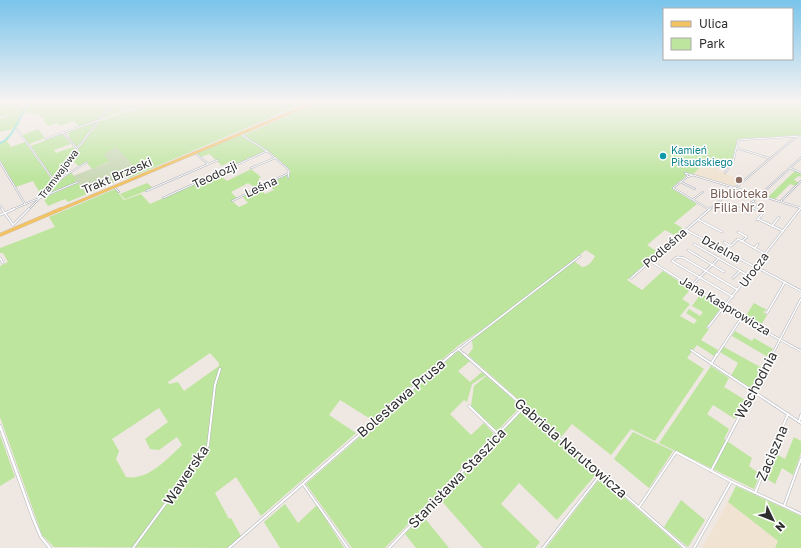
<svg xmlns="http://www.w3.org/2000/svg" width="801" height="548" font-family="'Golos Text',sans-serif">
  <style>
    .education { fill: #f0e3d1 }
    .green { fill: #bde59e; fill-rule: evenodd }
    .cemetery { fill: #cbd9b8 }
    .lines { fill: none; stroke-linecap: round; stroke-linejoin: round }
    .canal { stroke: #75dcf0; stroke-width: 1.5 }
    .minor-far2-casing { stroke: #b1b5be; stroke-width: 2 }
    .minor-far1-casing { stroke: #b1b5be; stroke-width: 2.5 }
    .minor-casing { stroke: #b1b5be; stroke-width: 3 }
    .tertiary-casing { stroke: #b1b5be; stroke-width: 3.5 }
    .primary-far1-casing { stroke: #c4c4c4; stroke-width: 3.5 }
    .primary-casing { stroke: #c4c4c4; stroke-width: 4 }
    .minor-far2 { stroke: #fff; stroke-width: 1 }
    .minor-far1 { stroke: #fff; stroke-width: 1.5 }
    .minor { stroke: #fff; stroke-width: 2 }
    .tertiary { stroke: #fff; stroke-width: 2.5 }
    .primary-far1 { stroke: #f2c263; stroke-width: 2.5 }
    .primary { stroke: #f2c263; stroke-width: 3 }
    .culture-dot { fill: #0f9aa8; stroke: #fff; stroke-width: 1.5 }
    .education-dot { fill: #8d6e63; stroke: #fff; stroke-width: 1.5 }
    .labels { text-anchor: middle; stroke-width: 3; stroke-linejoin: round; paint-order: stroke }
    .far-culture-label { font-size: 10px; fill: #0d838f; stroke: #fff; text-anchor: start }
    .far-street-label { font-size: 10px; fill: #2e2e2e; stroke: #fff }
    .street-label { font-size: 12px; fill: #2e2e2e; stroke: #fff }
    .education-label { font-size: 12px; fill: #785e54; stroke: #fff }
    .near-street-label { font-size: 14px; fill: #2e2e2e; stroke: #fff }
  </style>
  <rect width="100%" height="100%" fill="#efe7e1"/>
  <g class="education">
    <polygon points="707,161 721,165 717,170 741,180 734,186 693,174"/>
    <polygon points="728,502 778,541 775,548 702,548"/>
  </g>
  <g class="green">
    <polygon points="0,101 17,101 22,108 30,101 114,101 99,120 79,127 74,121 60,126 57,123 48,126 43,120 45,119 43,117 35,120 41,117 38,114 33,116 31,112 21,115 20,123 7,141 11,147 25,142 52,180 41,195 33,181 16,187 0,160 0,142 4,140 13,129 0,132 0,119 7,116 6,115 0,117 0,112 3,111 0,110"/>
    <polygon points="115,101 153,101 101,119"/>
    <polygon points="157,101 310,101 129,178 123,173 135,168 110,161 92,169 87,163 89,161 79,166 70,159 100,121"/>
    <path d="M 322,101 L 801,101 L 801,135 L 738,139 L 732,160 L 727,167 L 707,161 L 693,174 L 684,172 L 686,176 L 671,188 L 697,204 L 674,223 L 684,229 L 676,236 L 665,230 L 647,245 L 658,252 L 627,280 L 642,290 L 663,271 L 691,289 L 682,299 L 690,304 L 680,316 L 694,324 L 697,320 L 686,313 L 689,309 L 700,316 L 703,312 L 692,306 L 700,295 L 704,295 L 722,306 L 706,328 L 709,329 L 701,340 L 718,350 L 714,356 L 697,345 L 687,358 L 704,369 L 655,441 L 631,429 L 611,455 L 572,424 L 561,437 L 468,355 L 473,348 L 472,340 L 574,261 L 582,267 C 589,267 593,260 595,256 L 586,250 L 489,325 L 459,345 L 372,420 L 340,400 L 329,415 L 356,433 L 261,516 L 236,477 L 215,493 L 229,519 L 231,518 L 241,536 L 227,548 L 54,547 L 42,535 L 0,417 L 0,266 L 8,262 L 3,253 L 0,253 L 0,248 L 55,227 L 49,217 L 115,189 L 124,200 L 141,194 L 150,204 L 218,174 L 227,181 L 251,169 L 261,177 L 258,179 L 264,184 L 256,188 L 248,183 L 231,192 L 237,198 L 232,201 L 239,207 L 248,203 L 242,196 L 259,188 L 265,194 L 274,190 L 267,184 L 287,175 L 291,171 L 276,157 L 244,135 ZM 210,353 L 219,363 L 219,366 L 184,391 L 178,382 L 169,384 L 168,382 ZM 159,408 L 168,422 L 145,439 L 150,449 L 159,450 L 177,437 L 182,445 C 167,459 148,481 126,477 L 116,459 L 119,451 L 112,439 Z"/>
    <polygon points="97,122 77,147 70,139 68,132"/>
    <polygon points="38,129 45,138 29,144 22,135"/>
    <polygon points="62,134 71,144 54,150 56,153 73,147 75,149 52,177 31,146"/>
    <polygon points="240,135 265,151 233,166 229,162 222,166 217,161 219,159 216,160 209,154 201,157 197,153"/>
    <polygon points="795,171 801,173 801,177 798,176 794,180 799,183 796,186 790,184 775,199 768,197"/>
    <polygon points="71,172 78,182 43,196"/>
    <polygon points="78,183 87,194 68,202 65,199 48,206 43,198"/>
    <polygon points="147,183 153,188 125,199 120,194"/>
    <polygon points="754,303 767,310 763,312 767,315 760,327 745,317"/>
    <polygon points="735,331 752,341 754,338 773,349 768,357 732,336"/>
    <polygon points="724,347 762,368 751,388 731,376 738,363 720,352"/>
    <polygon points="458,351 470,361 458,371 470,382 482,372 486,375 472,384 467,402 464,400 450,414 471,435 484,423 494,434 385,548 352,548 306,484"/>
    <polygon points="711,366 729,378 724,387 745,400 735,419 713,405 707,414 729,429 724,439 752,458 749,466 760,474 754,489 659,443"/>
    <polygon points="486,376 521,406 497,431 471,406 474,386"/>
    <polygon points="523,409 597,473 557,520 519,483 501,504 540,542 535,548 483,548 439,498"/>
    <polygon points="633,432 673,451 649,488 614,459"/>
    <polygon points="0,435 15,477 0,486"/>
    <polygon points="794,437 801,441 801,453 793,475 782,468 775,484 764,477 774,453 785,459"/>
    <polygon points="601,477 682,548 546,548"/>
    <polygon points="736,486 801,516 801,548 775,548 778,541 728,502"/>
    <polygon points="681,500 705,520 688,547 664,527"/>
    <polygon points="285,504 298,523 317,505 344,548 280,548 264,522"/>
    <polygon points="422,516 423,516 449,548 416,548 405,534"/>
  </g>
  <polygon class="cemetery" points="116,147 135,167 123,173 127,177 87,194 73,176 109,162 104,154"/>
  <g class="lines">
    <path class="canal" d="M 0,143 C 17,136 18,113 32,101"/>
    <g class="minor-far2-casing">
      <g id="minor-far2">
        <polyline points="17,129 53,179"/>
        <polyline points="63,133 77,148"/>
        <polyline points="239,133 267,151 287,168 289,171 288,178"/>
        <polyline points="46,139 99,120"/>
        <polyline points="736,148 769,158"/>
        <polyline points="194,152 208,164"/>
        <polyline points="0,162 25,204"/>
        <polyline points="251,168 275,158"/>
        <polyline points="790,168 801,173"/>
        <polyline points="725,173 733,162 738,140 801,136"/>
        <polyline points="688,176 685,173 692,175"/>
        <polyline points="681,182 695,189"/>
        <polyline points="114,187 119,192"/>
        <polyline points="735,188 796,137"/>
        <polyline points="146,191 218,160"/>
        <polyline points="44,193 63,177 87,162"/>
        <polyline points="163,198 267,151"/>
        <polyline points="692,200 703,192"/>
        <polyline points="232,201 289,173"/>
        <polyline points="781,201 801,181"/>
        <polyline points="751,203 801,158"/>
        <polyline points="0,206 3,210"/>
        <polyline points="735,207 742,210"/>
        <polyline points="753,208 758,210"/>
        <polyline points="11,210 78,182"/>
        <polyline points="28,210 38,200 114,101"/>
        <polyline points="709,210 729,193 731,187"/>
        <polyline points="710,210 673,188 687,177 693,175 801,208 799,210"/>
        <polyline points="751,210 756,205 753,201"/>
      </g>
    </g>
    <g class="minor-far1-casing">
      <g id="minor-far1">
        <polyline points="2,209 13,225 29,209"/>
        <polyline points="740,209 748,213 752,209"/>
        <polyline points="756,209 763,213 757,220"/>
        <polyline points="0,215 14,209"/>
        <polyline points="758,219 783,231"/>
        <polyline points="699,220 722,232"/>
        <polyline points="772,226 779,217"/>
        <polyline points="686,230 755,267"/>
        <polyline points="738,232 747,237 742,241"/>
        <polyline points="724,242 731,246 738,239 765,254"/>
        <polyline points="694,244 749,276"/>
        <polyline points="755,248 758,244"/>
        <polyline points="688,250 724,272"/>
        <polyline points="0,258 3,263"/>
        <polyline points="650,261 759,328 801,351"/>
        <polyline points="756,267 801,291"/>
        <polyline points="631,278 710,209"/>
        <polyline points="733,278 740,271"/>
        <polyline points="691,286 719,258"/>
        <polyline points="733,297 672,261 677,257 684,258 738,290"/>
        <polyline points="767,313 785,282"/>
        <polyline points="708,327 800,209"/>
        <polyline points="458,349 465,355"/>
        <polyline points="691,350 699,355"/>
        <polyline points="451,355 580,256"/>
        <polyline points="717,355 742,317"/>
        <polyline points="772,355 801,299"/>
      </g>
    </g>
    <g class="minor-casing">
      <g id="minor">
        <polyline points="464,354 685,548"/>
        <polyline points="697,354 801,423"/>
        <polyline points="711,364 717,354"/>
        <polyline points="469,406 498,434"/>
        <polyline points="799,422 801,415"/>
        <polyline points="711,471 772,354"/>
        <polyline points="303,484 348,548"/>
        <polyline points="755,493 788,414"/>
        <polyline points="784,506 801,459"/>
        <polyline points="639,507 676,452 732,482 801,514"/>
        <polyline points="133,548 208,446 215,385 220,369"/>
        <polyline points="229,548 452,354"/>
        <polyline points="389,548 524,407"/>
        <polyline points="543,548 601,474"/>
        <polyline points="694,548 731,482"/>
      </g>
    </g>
    <g class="tertiary-casing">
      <polyline id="tertiary" points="0,426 33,518 41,537 50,548"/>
    </g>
    <g class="primary-far1-casing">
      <polyline id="primary-far1" points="59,210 318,101"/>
    </g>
    <g class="primary-casing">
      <polyline id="primary" points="0,235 61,209"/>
    </g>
    <use href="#minor-far2" class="minor-far2"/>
    <use href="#minor-far1" class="minor-far1"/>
    <use href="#minor" class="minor"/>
    <use href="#tertiary" class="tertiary"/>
    <use href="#primary-far1" class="primary-far1"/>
    <use href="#primary" class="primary"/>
  </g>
  <linearGradient id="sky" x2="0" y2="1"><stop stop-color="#7ac4eb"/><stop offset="0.57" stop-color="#f8f4f2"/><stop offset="1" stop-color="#f8f4f2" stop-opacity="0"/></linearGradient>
  <rect width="801" height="178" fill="url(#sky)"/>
  <circle class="culture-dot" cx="663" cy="156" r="4"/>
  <circle class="education-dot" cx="739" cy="180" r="4"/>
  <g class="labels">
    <g class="far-culture-label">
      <text x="671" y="154">Kamień<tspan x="671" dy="12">Piłsudskiego</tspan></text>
    </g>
    <g class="far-street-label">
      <text transform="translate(58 174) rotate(-53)" y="4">Tramwajowa</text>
    </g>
    <g class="street-label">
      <text transform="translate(215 175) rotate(-25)" y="4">Teodozji</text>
      <text transform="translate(117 176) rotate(-23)" y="4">Trakt Brzeski</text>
      <text transform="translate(261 187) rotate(-25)" y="4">Leśna</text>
      <text transform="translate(665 248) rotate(-41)" y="4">Podleśna</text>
      <text transform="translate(721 249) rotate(29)" y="4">Dzielna</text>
      <text transform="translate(754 270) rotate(-53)" y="4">Urocza</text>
      <text transform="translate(725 306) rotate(31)" y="4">Jana Kasprowicza</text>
    </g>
    <g class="education-label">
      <text x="739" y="198">Biblioteka<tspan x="739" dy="14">Filia Nr 2</tspan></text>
    </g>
    <g class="near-street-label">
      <text transform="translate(756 385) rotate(-62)" y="5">Wschodnia</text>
      <text transform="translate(401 398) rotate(-41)" y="5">Bolesława Prusa</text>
      <text transform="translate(571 448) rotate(41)" y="5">Gabriela Narutowicza</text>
      <text transform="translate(772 453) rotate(-67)" y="5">Zaciszna</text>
      <text transform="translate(186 475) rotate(-56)" y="5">Wawerska</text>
      <text transform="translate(457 478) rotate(-46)" y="5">Stanisława Staszica</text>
    </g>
  </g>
  <rect x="663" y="8" width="130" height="52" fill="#ffffff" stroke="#ababab"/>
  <rect x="671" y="21" width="20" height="6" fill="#f2c263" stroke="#ababab"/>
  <text x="699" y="28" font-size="12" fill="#2e2e2e">Ulica</text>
  <rect x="671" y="38" width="20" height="12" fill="#bde59e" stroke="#ababab"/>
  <text x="699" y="48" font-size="12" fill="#2e2e2e">Park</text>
  <g transform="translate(773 520) rotate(133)" stroke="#ffffff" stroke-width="3" paint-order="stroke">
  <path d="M0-3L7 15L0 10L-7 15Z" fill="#2e2e2e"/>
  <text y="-6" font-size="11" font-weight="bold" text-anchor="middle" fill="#2e2e2e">N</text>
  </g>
</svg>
